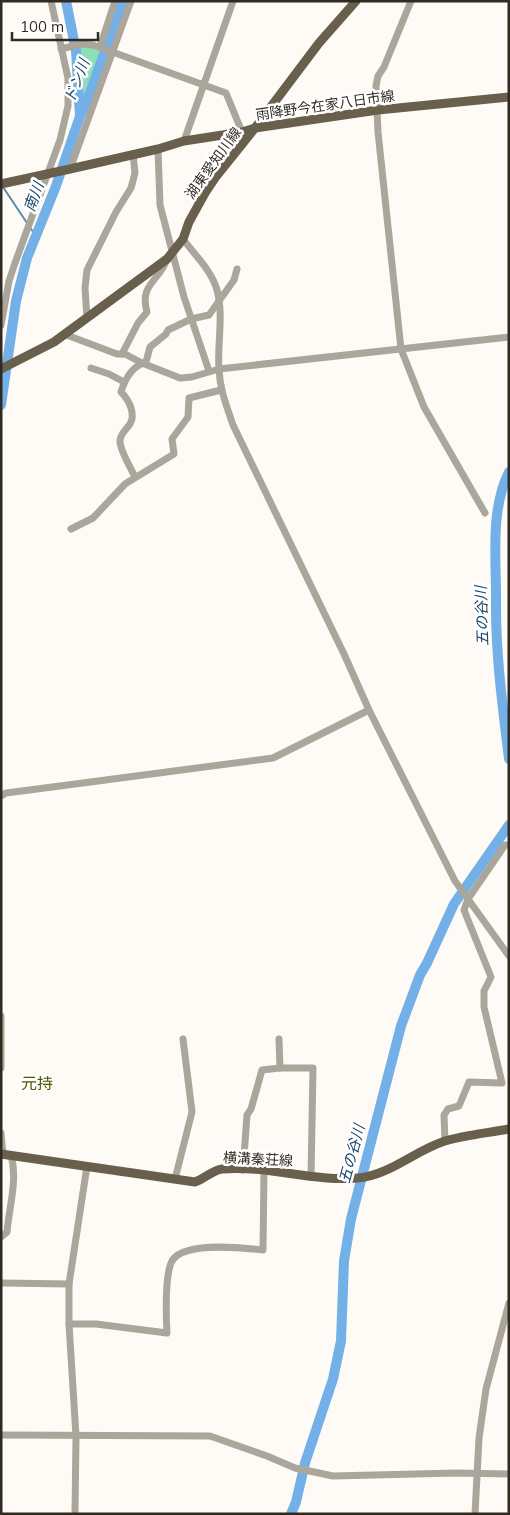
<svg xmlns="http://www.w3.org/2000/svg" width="510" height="1515" font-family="Mulish,'Noto Sans JP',sans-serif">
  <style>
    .park { fill: #8edeb9 }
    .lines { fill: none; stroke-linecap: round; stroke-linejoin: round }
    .stream { stroke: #5f88ac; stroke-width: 2 }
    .river { stroke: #73b0e8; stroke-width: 10 }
    .minor { stroke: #aaa69b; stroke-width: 7 }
    .major { stroke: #68604d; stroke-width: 9 }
    .labels { text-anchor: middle; stroke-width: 5; stroke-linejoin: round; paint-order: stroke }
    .street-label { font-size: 14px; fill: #312a21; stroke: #fff }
    .water-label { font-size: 15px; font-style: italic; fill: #1a466b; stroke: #fff }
    .quarter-label { font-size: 16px; fill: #4f5700; stroke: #fff }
  </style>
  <rect width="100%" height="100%" fill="#fefbf6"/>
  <polygon class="park" points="82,46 101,49 82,107 77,48"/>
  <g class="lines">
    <g class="stream">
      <polyline points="3,187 27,223"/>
      <polyline points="31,229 37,237"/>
    </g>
    <g class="river">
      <polyline points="80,115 85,107 123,1"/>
      <polyline points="1,405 16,301 27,258 56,186 80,116 76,51 66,1"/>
      <path d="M 509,472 C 489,512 497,564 496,607 C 496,658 503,709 509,759"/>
      <polyline points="291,1514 296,1502 305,1463 333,1379 341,1341 344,1261 351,1219 401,1026 420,975 427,963 454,904 509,825"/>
    </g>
    <g class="minor">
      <polyline points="411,1 384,67 378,76 376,86 378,132 401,349 424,407 485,513"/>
      <polyline points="100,47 115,1"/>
      <polyline points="61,49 81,44 93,45 226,93 242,132"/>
      <polyline points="184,141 233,1"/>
      <polyline points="158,149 160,205 184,297 209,371"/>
      <polyline points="70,169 131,1"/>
      <path d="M 183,239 C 194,254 212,271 217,290 C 224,316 217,343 219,370 C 220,390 227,407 233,425 L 344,654 L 369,710 L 455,881 L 509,956"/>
      <polyline points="87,318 85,288 87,270 116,212 131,188 135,173 133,154"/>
      <polyline points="1,325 9,281 15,263 60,140 68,106 68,78 51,1"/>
      <polyline points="64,334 117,354 125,354 142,363 180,378 192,377 219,369 509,337"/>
      <path d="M 122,354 L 138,323 L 147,312 C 139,284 159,282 167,259"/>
      <polyline points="91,368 109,374 124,382"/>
      <path d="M 135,477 C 131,468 120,451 120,441 C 120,434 126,430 130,424 C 136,414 129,400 121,392 C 125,379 132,366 146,362 L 150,347 L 166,334 L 168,330 L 191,319 L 209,315 L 234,280 L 237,269"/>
      <polyline points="71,529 93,518 125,484 174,454 172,439 188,417 189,398 221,390"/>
      <polyline points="1,796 6,793 37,789 273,758 369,710"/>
      <polyline points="1,1016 1,1068"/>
      <polyline points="279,1039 280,1068 313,1068 311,1177"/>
      <polyline points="1,1133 3,1154"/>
      <polyline points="445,1141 444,1115 448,1109 459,1106 469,1082 502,1083 484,1007 484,991 491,977 464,910 468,899 505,845 509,845"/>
      <polyline points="243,1170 247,1115 251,1109 262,1070 280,1068"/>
      <polyline points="175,1179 192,1112 183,1039"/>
      <path d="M 1,1237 L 7,1232 C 9,1207 18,1180 11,1155"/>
      <polyline points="1,1283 69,1284"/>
      <path d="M 69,1324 L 96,1324 L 167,1333 C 166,1316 165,1278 171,1263 C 180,1240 243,1248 263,1250 L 264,1171"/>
      <polyline points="1,1435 210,1436 267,1456 295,1468 333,1476 456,1473 509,1474"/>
      <polyline points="75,1514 76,1436 69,1324 69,1284 87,1166"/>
      <polyline points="475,1514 479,1438 486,1389 509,1303"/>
    </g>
    <g class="major">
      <polyline points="1,184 70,169 158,149 184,141 242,132 255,128 378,110 509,97"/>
      <polyline points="1,369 54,342 167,259 183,239 189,222 205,193 215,178 255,128 319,43 356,1"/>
      <path d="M 1,1154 L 195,1182 C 204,1179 213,1170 222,1169 C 267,1165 313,1182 358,1178 C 390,1175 416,1150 445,1141 C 465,1135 488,1133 509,1129"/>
    </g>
  </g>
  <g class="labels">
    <g class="street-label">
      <text transform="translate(325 105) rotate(-8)" y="5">雨降野今在家八日市線</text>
      <text transform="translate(213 163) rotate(-54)" y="5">湖東愛知川線</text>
      <text transform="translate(258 1159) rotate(3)" y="5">横溝秦荘線</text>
    </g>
    <g class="water-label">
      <text transform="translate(77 81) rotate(-69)" y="5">ドン川</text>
      <text transform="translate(34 197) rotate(-70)" y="5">南川</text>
      <text transform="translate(482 616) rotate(-92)" y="5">五の谷川</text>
      <text transform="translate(352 1154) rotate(-75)" y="5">五の谷川</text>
    </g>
    <g class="quarter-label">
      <text x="37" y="1089">元持</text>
    </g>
  </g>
  <rect width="510" height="1515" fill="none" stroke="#312a21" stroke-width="5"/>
  <path d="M12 32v8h86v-8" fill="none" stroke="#312a21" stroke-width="2.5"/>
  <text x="20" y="32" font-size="15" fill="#312a21" stroke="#ffffff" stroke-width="4" paint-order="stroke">100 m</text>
</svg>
